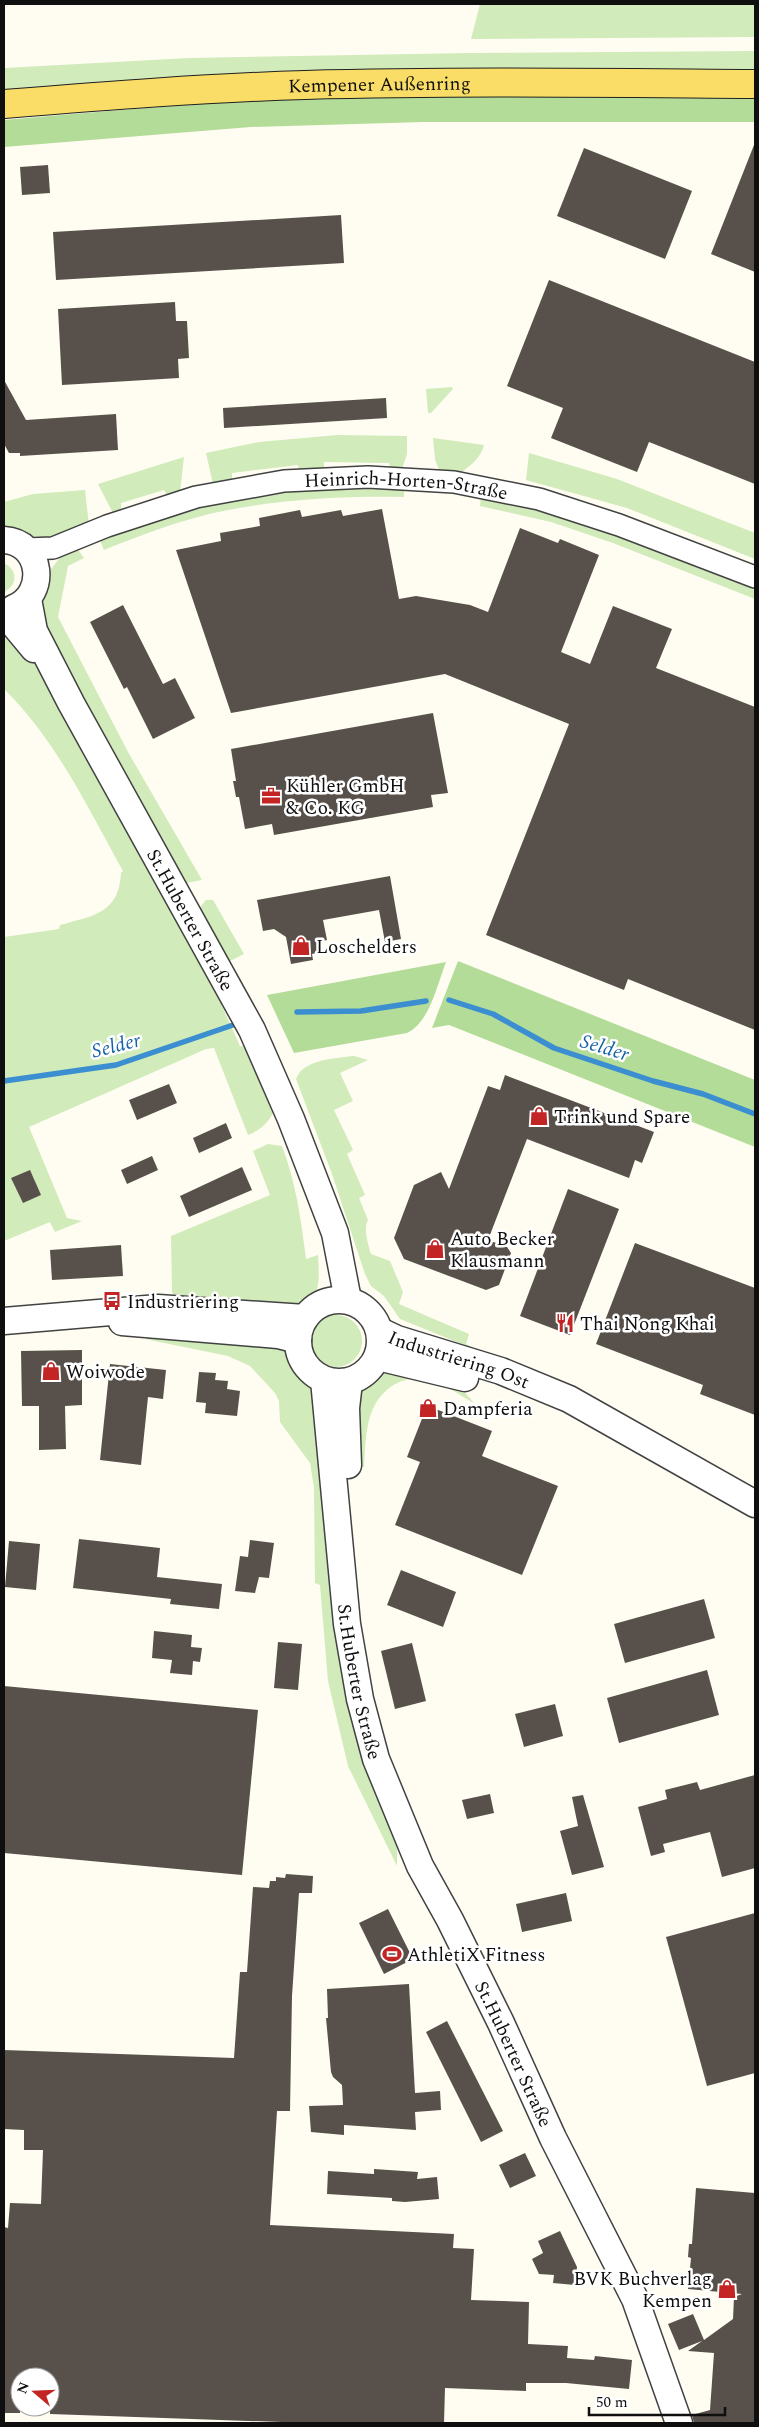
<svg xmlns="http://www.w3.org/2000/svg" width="759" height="2427" font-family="Spectral,serif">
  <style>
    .green { fill: #d1ebba }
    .forest { fill: #b4dc99 }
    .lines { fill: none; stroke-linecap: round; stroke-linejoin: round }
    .stream { stroke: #3b8ed0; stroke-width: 5.5 }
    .building { fill: #58514b }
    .minor-casing { stroke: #424242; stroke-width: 24 }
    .tertiary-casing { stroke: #424242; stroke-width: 29 }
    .primary-casing { stroke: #202020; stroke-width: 30 }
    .minor { stroke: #fff; stroke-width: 21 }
    .tertiary { stroke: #fff; stroke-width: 26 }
    .primary { stroke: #fadd67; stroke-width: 28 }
    .labels { text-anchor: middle; stroke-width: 5; stroke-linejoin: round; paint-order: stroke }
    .street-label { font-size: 19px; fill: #0f0f0f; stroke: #fff }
    .poi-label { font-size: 19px; fill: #0f0f0f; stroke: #fff; text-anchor: start }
    .water-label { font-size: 20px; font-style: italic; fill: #1560a5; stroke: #fff }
  </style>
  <rect width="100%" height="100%" fill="#fffdf2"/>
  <g class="green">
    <polygon points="480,4 755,4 755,37 471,39"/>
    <polygon points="755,51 755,73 4,90 4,68 189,58 470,53"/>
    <polygon points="452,387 453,389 431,413 428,413 426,389"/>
    <polygon points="337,435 407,436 407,454 402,469 390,468 389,463 324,462 324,470 299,472 298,465 232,473 232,480 213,484 206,453 259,442"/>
    <path d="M 433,438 L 484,445 C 481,459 469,466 458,475 L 440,473 L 435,459 Z"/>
    <polygon points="529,453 617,479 755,533 755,559 627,508 526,480"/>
    <polygon points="184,457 180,492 168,497 164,490 121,503 121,512 114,515 98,484"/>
    <path d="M 404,486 L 404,497 C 345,496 286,499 228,510 C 186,518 143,534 104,550 L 99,538 L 180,510 L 282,491 Z"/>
    <path d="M 85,490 L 89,525 C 53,540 41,541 4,528 L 4,502 L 33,494 Z"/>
    <polygon points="481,495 542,507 755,587 755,599 613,543 551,522 480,506"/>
    <polygon points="77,548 84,558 68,566 58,617 128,752 202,880 186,883 180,881 51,651 37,606 51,569 62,555"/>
    <path d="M 4,563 C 18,570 18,585 4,592 Z"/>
    <path d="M 4,627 L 28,648 L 228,1004 L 222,1006 L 240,1046 L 252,1047 L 277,1105 C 270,1121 263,1129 248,1135 L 214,1048 L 206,1049 L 29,1127 L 67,1218 L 82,1221 L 55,1232 L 50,1222 L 4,1241 L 4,937 L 59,929 L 60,925 C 92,916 119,914 121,873 L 123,871 C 88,808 56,740 4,689 Z"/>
    <polygon points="206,900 213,900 244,954 228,962 198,910"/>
    <path d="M 354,1056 L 368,1060 L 340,1073 L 353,1101 L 334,1110 L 353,1150 L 347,1154 L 365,1195 L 359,1198 L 368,1220 C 363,1228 368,1244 371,1254 L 390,1261 L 403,1292 L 399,1304 L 469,1334 L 466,1344 L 479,1351 L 400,1319 L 384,1296 L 371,1286 L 365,1274 L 332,1174 L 296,1079 C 303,1059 337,1058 354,1056 Z"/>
    <path d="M 268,1144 L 282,1146 C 296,1183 301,1219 306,1259 L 318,1255 C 320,1286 321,1309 282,1310 L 283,1302 L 266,1305 L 179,1299 L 172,1293 L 171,1236 L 270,1195 L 253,1151 Z"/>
    <circle cx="336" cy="1341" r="26"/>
    <polygon points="161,1333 264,1340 285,1350 302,1373 315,1384 397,1837 397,1866 348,1766 328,1681 320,1585 315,1583 314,1487 310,1463 280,1422 279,1401 275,1393 250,1366 228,1356 145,1339"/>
    <path d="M 384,1367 L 454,1380 L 474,1403 C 459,1395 439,1380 422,1378 C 412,1377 400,1381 392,1386 C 365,1404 366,1437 364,1467 L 354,1466 L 359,1385 Z"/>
  </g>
  <g class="forest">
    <path d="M 755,93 L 755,122 L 423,122 L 251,127 L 4,147 L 4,120 C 95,112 187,104 279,99 C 437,91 597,94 755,93 Z"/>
    <polygon points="458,961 755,1080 755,1147 449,1025 432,1028"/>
    <path d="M 446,962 C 437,985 430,1022 407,1033 L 294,1053 L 267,995 Z"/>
  </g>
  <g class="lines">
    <g class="stream">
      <polyline points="449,1000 493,1014 554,1048 653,1081 703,1094 755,1114"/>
      <polyline points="297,1012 361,1011 426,1001"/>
      <polyline points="4,1081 116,1065 233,1025"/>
    </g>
  </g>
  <g class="building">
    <polygon points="754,145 755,145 755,272 711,254"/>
    <polygon points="584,148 692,191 665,259 557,216"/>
    <polygon points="48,165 50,193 22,195 20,167"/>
    <polygon points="341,215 344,263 56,280 53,232"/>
    <polygon points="549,280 755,362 755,484 649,442 637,472 551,438 563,408 507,386"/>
    <polygon points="175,302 176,321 187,321 189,358 178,359 179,378 62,385 58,309"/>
    <polygon points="4,380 26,420 116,414 118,450 20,456 20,453 9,453 4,444"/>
    <polygon points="386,398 387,418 224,428 223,408"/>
    <polygon points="382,509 399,599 416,596 470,605 488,612 520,528 558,543 560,539 599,555 561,652 590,664 613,606 672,629 656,668 755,707 755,1030 628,979 624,990 486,935 569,724 445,674 231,713 176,550 221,541 220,533 260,526 259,518 300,510 302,517 341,510 343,516"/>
    <polygon points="123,605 163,684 175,678 195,718 153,739 127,687 124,689 90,622"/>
    <polygon points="433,713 448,793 431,795 433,807 274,835 272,824 245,829 239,797 236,797 233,781 236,781 231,749"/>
    <polygon points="390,876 401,939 385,942 379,910 323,920 327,940 319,942 321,952 312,954 313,960 291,964 286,937 274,929 263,931 257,900"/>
    <polygon points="505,1075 654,1132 642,1163 635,1160 629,1178 527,1139 488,1240 507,1247 511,1253 499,1285 486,1290 404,1259 394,1238 414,1185 441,1172 449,1189 488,1086 500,1090"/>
    <polygon points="169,1084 177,1103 137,1120 129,1100"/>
    <polygon points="226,1123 232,1138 199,1153 193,1138"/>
    <polygon points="152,1156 158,1170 127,1184 121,1170"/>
    <polygon points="242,1167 252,1190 189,1217 180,1196"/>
    <polygon points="30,1170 41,1195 23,1203 11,1178"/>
    <polygon points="568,1189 619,1209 570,1335 520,1316"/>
    <polygon points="635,1243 755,1288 755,1415 700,1394 703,1385 596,1344"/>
    <polygon points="121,1245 123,1276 52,1280 50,1250"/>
    <polygon points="82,1350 82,1405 65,1406 66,1449 39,1450 39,1406 22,1406 21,1351"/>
    <polygon points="110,1364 166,1370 163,1399 148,1397 141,1465 100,1460"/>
    <polygon points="199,1372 216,1373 215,1380 228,1381 227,1389 240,1391 237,1416 205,1413 206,1403 196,1402"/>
    <polygon points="433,1408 492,1431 482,1456 558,1486 522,1575 395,1525 420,1462 407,1457 425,1411"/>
    <polygon points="79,1539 160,1548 157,1577 222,1584 219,1609 170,1604 171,1599 73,1588"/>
    <polygon points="250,1540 274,1543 269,1578 259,1577 255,1593 235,1591 240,1556 248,1557"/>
    <polygon points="9,1541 40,1544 36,1590 5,1587"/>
    <polygon points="401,1570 456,1592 443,1627 387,1605"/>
    <polygon points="704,1599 715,1638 625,1663 614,1624"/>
    <polygon points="154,1631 192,1635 191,1647 202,1648 200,1662 193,1661 192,1675 170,1673 172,1660 152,1658"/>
    <polygon points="278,1642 302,1644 298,1690 274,1688"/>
    <polygon points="412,1643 426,1701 395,1709 381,1651"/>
    <polygon points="707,1670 719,1715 619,1743 607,1698"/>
    <polygon points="4,1686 258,1710 242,1875 4,1853"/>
    <polygon points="555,1704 563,1736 524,1747 515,1714"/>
    <polygon points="755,1775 755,1868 722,1877 710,1832 663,1844 665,1852 651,1856 638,1807 667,1799 665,1790 697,1782 700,1790"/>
    <polygon points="490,1794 494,1813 467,1819 462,1800"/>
    <polygon points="583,1795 604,1867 572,1875 560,1831 578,1826 572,1797"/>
    <polygon points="286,1874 313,1876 312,1893 299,1893 292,1996 290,2111 277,2111 270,2225 454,2234 453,2248 474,2249 471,2300 529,2302 528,2344 568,2346 567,2358 594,2360 595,2356 632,2360 629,2389 566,2383 526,2383 526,2391 445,2388 444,2423 310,2423 50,2414 50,2377 20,2377 20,2413 4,2413 4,2227 8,2228 10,2203 41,2204 43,2150 24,2150 24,2130 4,2129 4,2050 234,2058 240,1972 247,1972 253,1887 269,1888 270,1881 276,1881 276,1877 285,1878"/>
    <polygon points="566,1893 572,1921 522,1932 516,1904"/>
    <polygon points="388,1909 413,1959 384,1974 359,1923"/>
    <polygon points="755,1913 755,2073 707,2086 666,1937"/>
    <polygon points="409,1984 415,2093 440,2091 441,2110 415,2112 416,2130 344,2125 344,2135 311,2132 309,2106 343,2105 342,2085 333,2077 331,2072 326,2018 328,2018 327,1989"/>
    <polygon points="447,2021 503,2131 481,2142 426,2032"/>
    <polygon points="525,2153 536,2176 510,2188 499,2165"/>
    <polygon points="374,2169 418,2172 417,2179 437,2177 439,2199 405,2202 392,2201 392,2198 327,2194 328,2171 374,2174"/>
    <polygon points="696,2188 755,2193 755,2423 694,2423 692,2415 710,2410 714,2353 688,2351 702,2341 679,2350 668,2324 693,2314 704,2340 733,2319 734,2297 742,2294 688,2289 691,2258 688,2257 689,2244 692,2244"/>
    <polygon points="560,2231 577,2267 575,2285 553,2283 554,2275 539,2274 532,2259 543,2253 538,2241"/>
  </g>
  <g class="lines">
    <g class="minor-casing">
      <g id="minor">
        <path id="s1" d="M 26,549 L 53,548 L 107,526 L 196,497 L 284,481 L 368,477 L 454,482 L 539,499 L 619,525 L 755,577"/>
      </g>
    </g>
    <g class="tertiary-casing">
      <g id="tertiary">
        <path d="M 4,540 C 42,542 48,594 14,608"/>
        <path id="s2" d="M 28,599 L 34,631 L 71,703 L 252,1030 L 291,1119 L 335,1233 L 348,1300"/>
        <polyline points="4,613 34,649"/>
        <circle cx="339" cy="1341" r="41"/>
        <polyline points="4,1321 158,1308 305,1318"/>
        <polyline points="122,1322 278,1335 298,1340"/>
        <path id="s3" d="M 380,1331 L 397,1339 L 501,1371 L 569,1399 L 755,1504"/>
        <polyline points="378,1357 465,1378"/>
        <path id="s4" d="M 324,1380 L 347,1624 L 360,1699 L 376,1759 L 420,1866 L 450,1920 L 501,2023 L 553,2138 L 635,2299 L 679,2423"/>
        <polyline points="348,1465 346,1408 349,1382"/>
      </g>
    </g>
    <g class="primary-casing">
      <g id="primary">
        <path id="s5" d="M 4,104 C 104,96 205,88 305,85 C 455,81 605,83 755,84"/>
      </g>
    </g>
    <use href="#minor" class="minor"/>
    <use href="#tertiary" class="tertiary"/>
    <use href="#primary" class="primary"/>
  </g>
  <defs>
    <g id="office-bare" transform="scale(1.5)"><path d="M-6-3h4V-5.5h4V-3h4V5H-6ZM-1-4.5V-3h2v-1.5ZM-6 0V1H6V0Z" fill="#c32424" stroke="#fff" stroke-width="2.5" paint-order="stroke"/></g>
    <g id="shop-bare" transform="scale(1.5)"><path d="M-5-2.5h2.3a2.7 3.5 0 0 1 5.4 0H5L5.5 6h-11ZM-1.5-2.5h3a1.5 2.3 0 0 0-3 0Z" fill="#c32424" stroke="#fff" stroke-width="2.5" paint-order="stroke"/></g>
    <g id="bus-bare" transform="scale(1.5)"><path d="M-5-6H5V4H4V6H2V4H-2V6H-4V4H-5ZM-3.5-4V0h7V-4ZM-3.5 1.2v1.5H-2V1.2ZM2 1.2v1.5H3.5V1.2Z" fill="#c32424" stroke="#fff" stroke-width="2.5" paint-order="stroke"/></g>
    <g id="restaurant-bare" transform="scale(1.5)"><path d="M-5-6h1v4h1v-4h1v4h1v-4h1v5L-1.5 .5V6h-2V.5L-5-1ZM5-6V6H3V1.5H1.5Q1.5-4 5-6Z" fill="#c32424" stroke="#fff" stroke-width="2.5" paint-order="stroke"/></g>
    <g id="stadium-bare" transform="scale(1.5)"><path d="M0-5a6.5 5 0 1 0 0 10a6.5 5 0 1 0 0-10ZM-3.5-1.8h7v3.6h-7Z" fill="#c32424" stroke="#fff" stroke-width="2.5" paint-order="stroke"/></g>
  </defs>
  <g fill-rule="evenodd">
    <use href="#office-bare" x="271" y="796"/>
    <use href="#shop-bare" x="301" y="946"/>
    <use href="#shop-bare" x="539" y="1116"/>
    <use href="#shop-bare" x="435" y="1249"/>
    <use href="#bus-bare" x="112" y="1301"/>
    <use href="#restaurant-bare" x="565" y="1323"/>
    <use href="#shop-bare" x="51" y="1371"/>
    <use href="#shop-bare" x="428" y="1408"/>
    <use href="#stadium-bare" x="392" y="1954"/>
    <use href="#shop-bare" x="727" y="2289"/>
  </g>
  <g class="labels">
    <g class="street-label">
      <text dy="7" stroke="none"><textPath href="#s5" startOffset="376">Kempener Außenring</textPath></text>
      <text dy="7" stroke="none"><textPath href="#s1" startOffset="391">Heinrich-Horten-Straße</textPath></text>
      <text dy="7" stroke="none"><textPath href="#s2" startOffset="361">St.Huberter Straße</textPath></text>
      <text dy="7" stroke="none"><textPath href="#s3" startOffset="84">Industriering Ost</textPath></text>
      <text dy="7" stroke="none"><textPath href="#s4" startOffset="304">St.Huberter Straße</textPath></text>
      <text dy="7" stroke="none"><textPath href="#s4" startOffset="709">St.Huberter Straße</textPath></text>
    </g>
    <g class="poi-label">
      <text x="286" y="792">Kühler GmbH<tspan x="286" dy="22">&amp; Co. KG</tspan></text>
      <text x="316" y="953">Loschelders</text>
      <text x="554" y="1123">Trink und Spare</text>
      <text x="450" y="1245">Auto Becker<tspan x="450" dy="22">Klausmann</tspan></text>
      <text x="127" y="1308">Industriering</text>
      <text x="580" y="1330">Thai Nong Khai</text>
      <text x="66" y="1378">Woiwode</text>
      <text x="443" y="1415">Dampferia</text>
      <text x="407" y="1961">AthletiX Fitness</text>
      <text x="712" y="2285" text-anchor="end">BVK Buchverlag<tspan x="712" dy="22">Kempen</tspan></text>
    </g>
    <g class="water-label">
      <text transform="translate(116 1045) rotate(-14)" y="7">Selder</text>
      <text transform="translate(605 1047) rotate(17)" y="7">Selder</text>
    </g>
  </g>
  <rect width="759" height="2427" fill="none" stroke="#0f0f0f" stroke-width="10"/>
  <g transform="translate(35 2392) rotate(289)"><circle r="24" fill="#ffffff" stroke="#9f9f9f"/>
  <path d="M0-4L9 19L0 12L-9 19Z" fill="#c32424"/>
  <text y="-8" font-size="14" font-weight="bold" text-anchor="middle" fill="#0f0f0f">N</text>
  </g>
  <path d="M589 2407v8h136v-8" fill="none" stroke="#0f0f0f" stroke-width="2.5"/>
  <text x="596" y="2407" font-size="15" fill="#0f0f0f" stroke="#ffffff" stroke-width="4" paint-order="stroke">50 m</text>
</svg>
